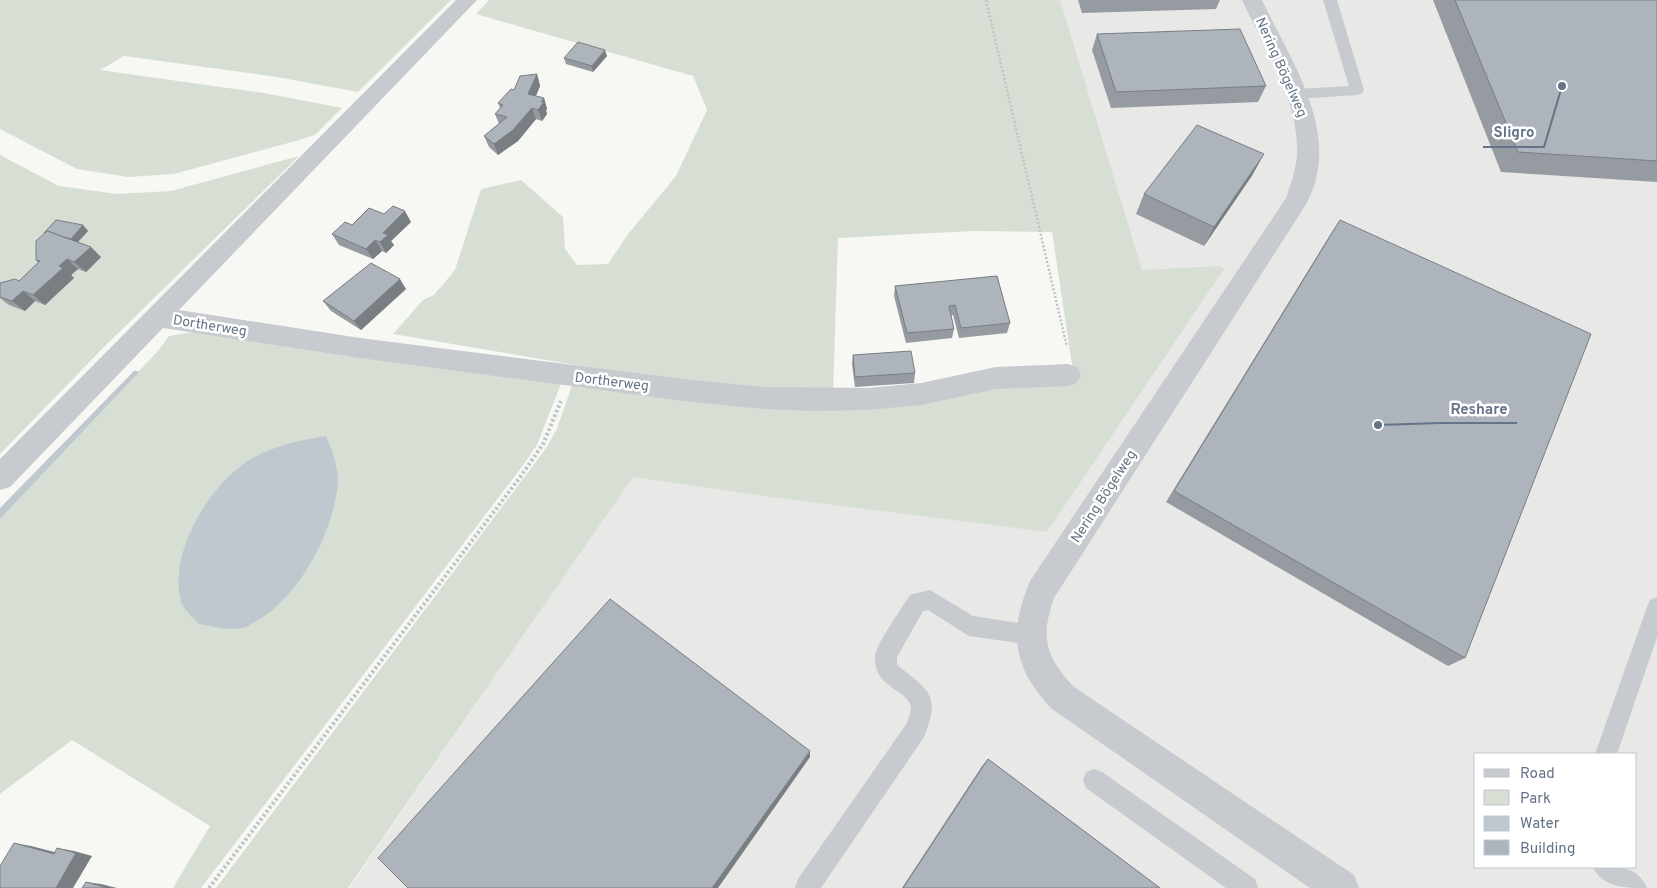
<svg xmlns="http://www.w3.org/2000/svg" width="1657" height="888" font-family="Overpass,sans-serif">
  <style>
    .built { fill: #e8e8e7; fill-rule: evenodd }
    .green { fill: #d7dfd5 }
    .water { fill: #bec8ce }
    .lines { fill: none; stroke-linecap: round; stroke-linejoin: round }
    .path-far1 { stroke: #c0c2c5; stroke-width: 2.5; stroke-dasharray: 2 2; stroke-linecap: butt }
    .path { stroke: #c0c2c5; stroke-width: 4; stroke-dasharray: 2.5 2.5; stroke-linecap: butt }
    .service { fill: #c7cace; fill-rule: evenodd }
    .minor { fill: #c7cace; fill-rule: evenodd }
    .wall { fill: #959ba1 }
    .shaded-wall { fill: #797e83 }
    .building { fill: #adb4bb; stroke: #797e83 }
    .labels { text-anchor: middle; stroke-width: 5; stroke-linejoin: round; paint-order: stroke }
    .street-label { font-size: 14px; fill: #647387; stroke: #fff }
    .leader { fill: none; stroke: #647387; stroke-width: 2 }
    .callout-dot { fill: #647387; stroke: #fff; stroke-width: 2 }
    .callout-label { font-size: 15px; text-anchor: middle; font-weight: bold; fill: #647387; stroke: #fff; stroke-width: 5; stroke-linejoin: round; paint-order: stroke }
  </style>
  <rect width="100%" height="100%" fill="#f7f7f4"/>
  <path class="built" d="M 1054,0 L 1657,0 L 1657,888 L 349,888 L 635,473 L 1037,529 L 1136,279 ZM 1476,754 L 1636,754 L 1636,867 L 1476,867 Z"/>
  <g class="green">
    <polygon points="0,0 451,0 358,92 277,77 124,56 100,70 264,93 342,108 315,135 296,141 174,174 128,177 77,169 0,129"/>
    <polygon points="489,0 1060,0 1142,270 1219,266 1224,269 1047,532 771,497 633,477 348,888 216,888 544,451 556,431 574,380 752,403 1073,371 1052,232 972,231 838,238 833,395 677,382 393,334 423,300 434,295 455,270 481,189 521,180 563,217 565,249 577,265 608,264 628,234 676,176 707,110 693,76 476,14"/>
    <polygon points="0,155 59,186 117,194 171,191 299,156 102,349 0,454"/>
    <polygon points="193,332 563,379 537,445 521,468 201,888 173,888 210,826 72,740 0,794 0,519 158,351 169,336"/>
  </g>
  <g class="water">
    <polygon points="134,371 138,371 138,373 0,519 0,508"/>
    <path d="M 326,436 C 332,449 338,466 338,481 C 335,530 299,598 255,622 C 251,624 246,628 242,628 C 229,631 212,626 199,624 C 194,618 185,611 182,604 C 167,559 203,497 237,469 C 262,448 295,441 326,436 Z"/>
  </g>
  <g class="lines">
    <polyline class="path-far1" points="986,0 1067,347"/>
    <polyline class="path" points="209,888 521,476 543,444 561,401"/>
    <g class="service">
      <polygon points="1323,0 1337,0 1364,90 1362,93 1357,95 1296,99 1291,97 1289,94 1291,91 1296,89 1349,86"/>
      <path d="M 930,590 L 973,616 L 1031,625 L 1038,628 L 1042,635 L 1038,642 L 1031,645 L 969,636 L 928,610 L 923,611 L 897,657 L 897,665 C 929,690 941,695 924,737 L 821,888 L 795,888 L 798,879 L 907,723 C 908,718 911,713 911,708 C 909,689 873,689 875,656 C 876,644 902,608 910,595 Z"/>
      <polygon points="1657,597 1657,637 1617,754 1595,754 1647,607 1650,600"/>
      <polygon points="1094,769 1102,772 1255,879 1258,888 1226,888 1086,788 1083,780 1086,772"/>
      <path d="M 1593,867 C 1615,866 1637,865 1647,888 C 1625,888 1603,888 1593,867 Z"/>
    </g>
    <g class="minor">
      <polygon points="456,0 477,0 179,310 360,338 692,380 764,387 867,388 921,383 996,367 1068,364 1077,367 1081,375 1077,383 1068,386 996,389 921,405 867,410 814,411 764,409 692,402 360,358 163,328 10,487 0,490 0,459"/>
      <path d="M 1242,0 L 1262,0 C 1291,62 1345,136 1305,206 L 1054,598 C 1040,638 1046,657 1074,687 L 1354,875 L 1359,888 L 1310,888 L 1052,709 C 1013,668 1008,633 1030,581 L 1286,198 C 1292,181 1298,164 1297,146 C 1296,95 1263,46 1242,0 Z"/>
    </g>
  </g>
  <g class="wall">
    <polygon points="1078,0 1220,0 1216,9 1082,13"/>
    <polygon points="1433,0 1657,0 1657,182 1501,172"/>
    <polygon points="1097,34 1266,86 1258,102 1111,108 1092,50"/>
    <polygon points="607,56 593,72 566,64 564,58"/>
    <polygon points="537,74 540,86 536,96 544,98 547,109 546,110 547,114 542,121 536,119 518,141 498,155 489,147 484,136 499,124 495,114 500,108 498,103 514,90"/>
    <polygon points="1253,174 1204,246 1136,214 1144,194"/>
    <polygon points="384,214 411,222 391,241 394,245 386,253 382,251 373,259 339,245 332,234"/>
    <polygon points="1340,220 1465,658 1448,666 1166,502 1330,235"/>
    <polygon points="83,225 88,231 78,242 101,257 86,272 78,269 71,275 74,278 45,305 35,301 25,311 9,305 0,298 0,283 19,281 38,263 36,260"/>
    <polygon points="997,276 1010,323 1007,333 959,338 953,315 951,315 954,329 952,338 906,343 894,296 895,286"/>
    <polygon points="406,289 361,330 331,311 323,301"/>
    <polygon points="853,355 915,373 914,383 855,387 852,364"/>
    <polygon points="988,759 1160,888 902,888 982,766"/>
  </g>
  <g class="shaded-wall">
    <polygon points="605,50 607,56 593,72 592,66"/>
    <polygon points="537,74 540,86 532,105 528,94"/>
    <polygon points="544,98 547,109 546,110 547,114 542,121 538,110 541,102"/>
    <polygon points="532,108 536,119 518,141 498,155 494,144"/>
    <polygon points="1264,154 1253,174 1204,246 1214,227"/>
    <polygon points="405,211 411,222 391,241 394,245 386,253 380,242 383,233"/>
    <polygon points="83,225 88,231 76,244 71,239"/>
    <polygon points="375,240 382,251 373,259 366,249"/>
    <polygon points="91,247 101,257 86,272 74,262"/>
    <polygon points="67,259 78,269 71,275 74,278 45,305 33,295 59,266"/>
    <polygon points="400,279 406,289 361,330 354,321"/>
    <polygon points="23,291 35,301 25,311 12,301"/>
    <polygon points="810,751 810,757 718,888 712,888"/>
    <polygon points="14,843 31,846 70,856 54,854"/>
    <polygon points="57,848 74,851 92,856 73,888 56,888"/>
    <polygon points="86,882 101,884 117,888 107,888"/>
  </g>
  <g class="building">
    <polygon points="1455,0 1657,0 1657,161 1518,152"/>
    <polygon points="1240,29 1266,86 1116,92 1097,34"/>
    <polygon points="578,42 605,50 592,66 564,58"/>
    <polygon points="537,74 528,94 544,98 541,102 544,102 538,110 532,108 513,130 494,144 484,136 507,117 495,114 503,105 498,103 511,89 514,90 520,76"/>
    <polygon points="1197,125 1264,154 1214,227 1144,194"/>
    <polygon points="393,206 405,211 383,233 388,235 380,242 375,240 366,249 332,234 345,222 352,225 369,208 384,214"/>
    <polygon points="56,220 83,225 71,239 64,237 47,231 44,233"/>
    <polygon points="1340,220 1591,334 1465,658 1174,491"/>
    <polygon points="47,231 91,247 74,262 67,259 59,266 63,268 33,295 23,291 12,301 0,297 0,283 15,279 19,281 40,261 36,260 36,241"/>
    <polygon points="371,263 400,279 354,321 323,301"/>
    <polygon points="997,276 1010,323 961,328 955,305 949,306 954,329 907,333 895,286"/>
    <polygon points="911,351 915,373 855,377 853,355"/>
    <polygon points="610,599 810,751 712,888 408,888 378,858"/>
    <polygon points="988,759 1160,888 903,888"/>
    <polygon points="14,843 54,854 57,848 76,853 56,888 0,888 0,866"/>
    <polygon points="86,882 107,888 82,888"/>
  </g>
  <g class="labels">
    <g class="street-label">
      <text transform="translate(1282 67) rotate(66)" y="5">Nering Bögelweg</text>
      <text transform="translate(210 325) rotate(9)" y="5">Dortherweg</text>
      <text transform="translate(612 381) rotate(7)" y="5">Dortherweg</text>
      <text transform="translate(1103 496) rotate(-57)" y="5">Nering Bögelweg</text>
    </g>
  </g>
  <path class="leader" d="M1562 86L1544 147H1483M1378 425L1440 423H1517"/>
  <g class="callout-dot">
    <circle cx="1562" cy="86" r="5"/>
    <circle cx="1378" cy="425" r="5"/>
  </g>
  <g class="callout-label">
    <text x="1514" y="137">Sligro</text>
    <text x="1479" y="414">Reshare</text>
  </g>
  <rect x="1474" y="753" width="162" height="115" fill="#ffffff" stroke="#c1c7cf"/>
  <rect x="1484" y="769" width="25" height="8" fill="#c7cace" stroke="#c1c7cf"/>
  <text x="1520" y="778" font-size="15" fill="#647387">Road</text>
  <rect x="1484" y="790" width="25" height="15" fill="#d7dfd5" stroke="#c1c7cf"/>
  <text x="1520" y="803" font-size="15" fill="#647387">Park</text>
  <rect x="1484" y="816" width="25" height="15" fill="#bec8ce" stroke="#c1c7cf"/>
  <text x="1520" y="828" font-size="15" fill="#647387">Water</text>
  <rect x="1484" y="840" width="25" height="15" fill="#adb4bb" stroke="#c1c7cf"/>
  <text x="1520" y="853" font-size="15" fill="#647387">Building</text>
</svg>
